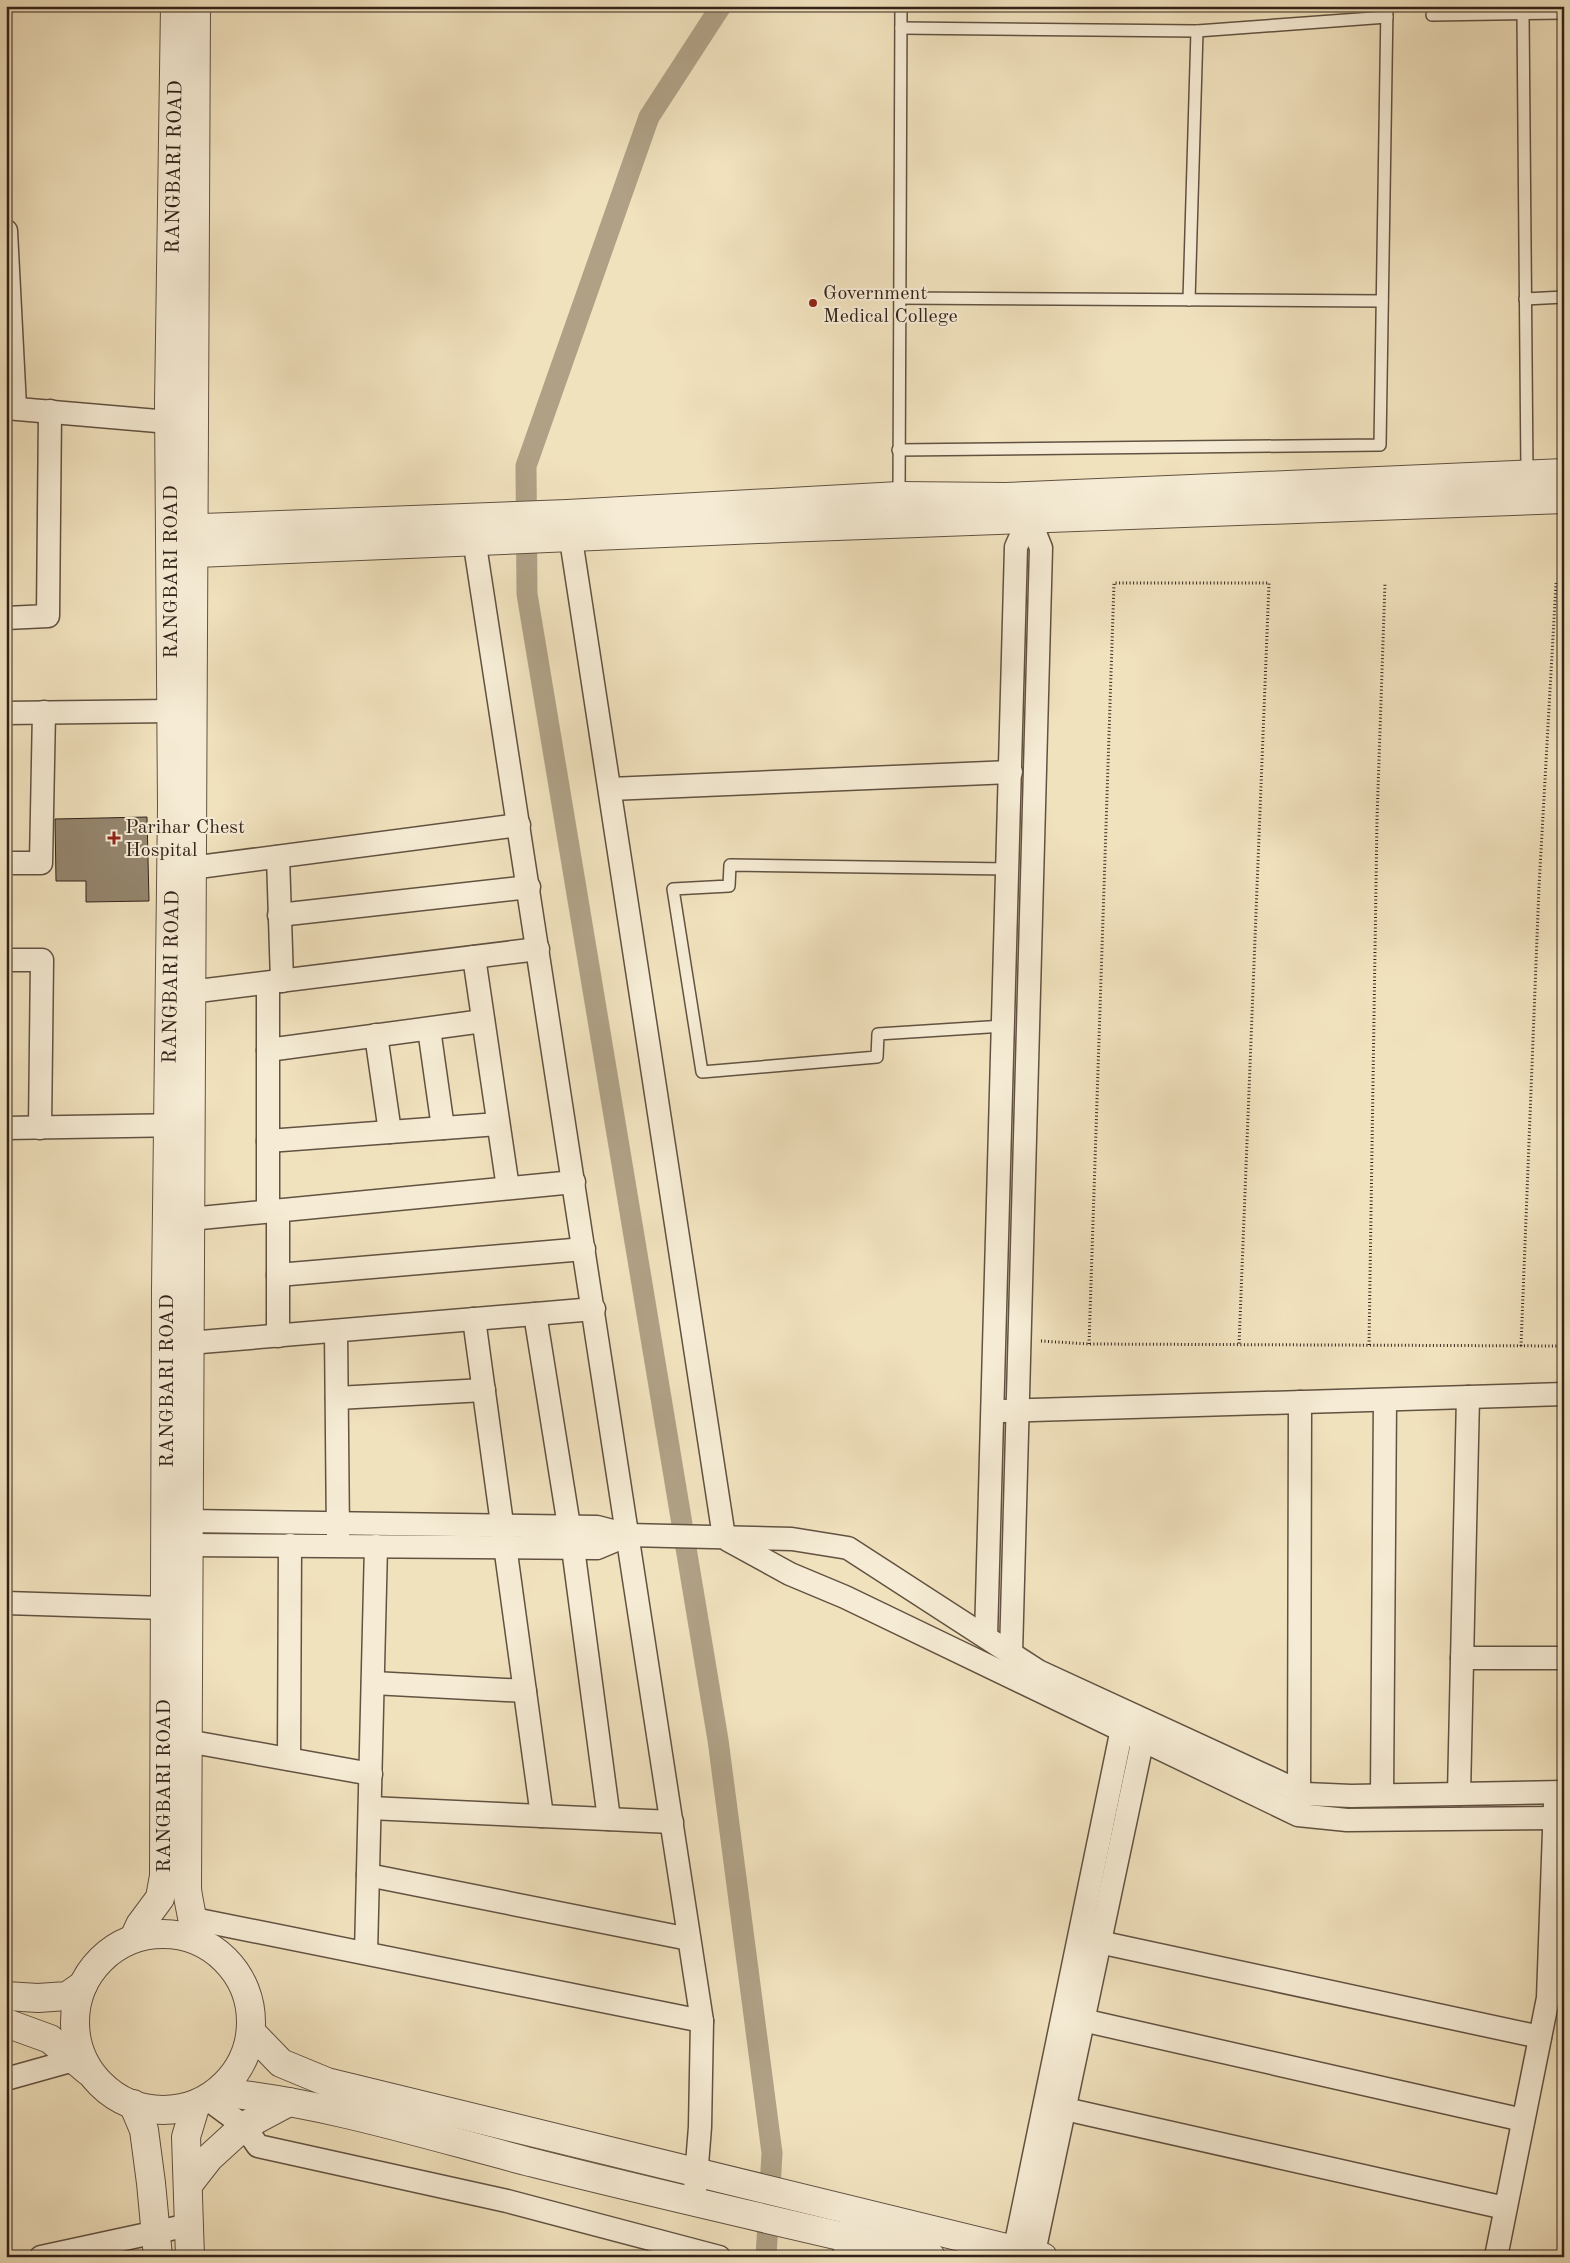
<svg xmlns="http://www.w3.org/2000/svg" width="1570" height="2263" font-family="'Old Standard TT',serif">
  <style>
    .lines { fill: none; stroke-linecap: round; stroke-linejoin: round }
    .canal { stroke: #b0a186; stroke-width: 21 }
    .building { fill: #95866f; stroke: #322219 }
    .service-casing { stroke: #625242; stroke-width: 14 }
    .minor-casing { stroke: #625242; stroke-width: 25 }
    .tertiary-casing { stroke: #625242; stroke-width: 30 }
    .path { stroke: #322219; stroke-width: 3; stroke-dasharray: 1 2.5; stroke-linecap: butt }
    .service { stroke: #f6ecd5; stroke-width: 11 }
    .minor { stroke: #f6ecd5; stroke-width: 22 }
    .tertiary { stroke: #f6ecd5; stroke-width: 28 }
    .poi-dot { fill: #8f2418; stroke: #f6ecd5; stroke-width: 2 }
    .labels { text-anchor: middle; stroke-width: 4; stroke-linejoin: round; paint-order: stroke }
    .street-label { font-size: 20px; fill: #322219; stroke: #f6ecd5 }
    .poi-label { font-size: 20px; fill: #322219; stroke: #f6ecd5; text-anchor: start }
  </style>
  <rect width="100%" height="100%" fill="#f1e2be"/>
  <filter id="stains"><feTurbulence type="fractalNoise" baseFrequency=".004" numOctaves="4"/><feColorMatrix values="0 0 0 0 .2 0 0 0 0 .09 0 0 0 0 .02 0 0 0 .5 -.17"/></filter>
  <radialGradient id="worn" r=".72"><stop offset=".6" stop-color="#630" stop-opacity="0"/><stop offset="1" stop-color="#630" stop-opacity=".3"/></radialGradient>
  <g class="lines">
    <polyline class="canal" points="721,6 649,117 526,466 527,594 718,1740 772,2153 766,2257"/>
  </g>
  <polygon class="building" points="147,817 149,901 86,902 86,881 56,881 55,819"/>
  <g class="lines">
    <g class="service-casing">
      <g id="service">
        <polyline points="1523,14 1527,474"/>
        <polyline points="1432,15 1564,13"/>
        <polyline points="901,28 1197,31 1387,17"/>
        <polyline points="899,298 1382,301"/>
        <polyline points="1525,299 1564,297"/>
        <polyline points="1189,300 1197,31"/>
        <polyline points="898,450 1380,445 1387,6"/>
        <polyline points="899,497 901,6"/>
        <polyline points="1004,1026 878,1034 877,1057 702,1072 673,889 729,886 730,865 1008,869"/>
      </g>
    </g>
    <g class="minor-casing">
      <g id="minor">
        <polyline points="6,231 15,407"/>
        <polyline points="6,408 169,422 185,421"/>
        <polyline points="568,520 724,1537"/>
        <polyline points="472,526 702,2021 700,2127 694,2202"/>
        <polyline points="6,618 48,616 50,411"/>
        <polyline points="6,713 171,711"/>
        <polyline points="610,789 1011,772"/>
        <polyline points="278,857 282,981"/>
        <polyline points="6,863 41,863 44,712"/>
        <polyline points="191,868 519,825"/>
        <polyline points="279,915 529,887"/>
        <polyline points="474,957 508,1188"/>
        <polyline points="6,960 42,960 40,1128"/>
        <polyline points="190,992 538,949"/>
        <polyline points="429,1029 443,1128"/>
        <polyline points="376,1035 390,1132"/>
        <polyline points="268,1050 483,1021"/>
        <polyline points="6,1128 184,1125"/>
        <polyline points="268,1141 498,1124"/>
        <polyline points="268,1211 268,983"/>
        <polyline points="278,1211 278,1336"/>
        <polyline points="190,1219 574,1182"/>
        <polyline points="278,1275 584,1249"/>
        <polyline points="535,1314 569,1526"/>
        <polyline points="474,1319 542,1816"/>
        <polyline points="336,1331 338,1537"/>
        <polyline points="189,1343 594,1309"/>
        <polyline points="337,1398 484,1390"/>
        <polyline points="1003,1411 1564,1394"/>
        <polyline points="188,1521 597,1527 628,1535 792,1539 848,1548 1038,1671 1305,1794 1351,1796 1564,1792"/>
        <polyline points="728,1540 790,1574 845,1597 1298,1815 1347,1820 1564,1818"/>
        <polyline points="188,1545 597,1548 628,1535"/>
        <polyline points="573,1548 609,1819"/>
        <polyline points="6,1603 164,1608"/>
        <polyline points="986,1637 1016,547 1029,518"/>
        <polyline points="1011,1654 1041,548 1029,518"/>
        <polyline points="1462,1658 1564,1658"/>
        <polyline points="373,1683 525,1691"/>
        <polyline points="187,1741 371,1774"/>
        <polyline points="289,1759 290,1545"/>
        <polyline points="1459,1794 1468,1397"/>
        <polyline points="1382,1795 1385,1400"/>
        <polyline points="1299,1804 1300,1402"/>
        <polyline points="370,1808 672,1822"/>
        <polyline points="368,1875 689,1939"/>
        <polyline points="194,1919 702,2021"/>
        <polyline points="1085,1939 1540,2037"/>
        <polyline points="366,1953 376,1546"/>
        <polyline points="1069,2017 1523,2120"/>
        <polyline points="6,2079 74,2060"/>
        <polyline points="206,2098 244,2126 258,2146 507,2201 719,2257"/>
        <polyline points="1065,2109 1505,2208"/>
        <polyline points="41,2257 189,2225"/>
        <polyline points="844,2257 851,2221"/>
        <polyline points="1013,2257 1124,1719"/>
        <polyline points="1033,2257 1145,1729"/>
        <polyline points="1496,2257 1548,1998 1555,1803"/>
      </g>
    </g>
    <g class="tertiary-casing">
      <g id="tertiary">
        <polyline points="176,529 567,514 899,496 1006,497 1564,473"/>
        <polyline points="174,554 783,528 1564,499"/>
        <circle cx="163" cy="2022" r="88"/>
        <polyline points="134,1938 140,1925 160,1898 164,1876 166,1289 172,807 169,403 175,6"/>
        <path d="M 195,1939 C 194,1921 189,1906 187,1889 L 196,6"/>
        <polyline points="6,1996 38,1998 67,1996 83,1985"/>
        <polyline points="6,2023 50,2039 88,2071"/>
        <polyline points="251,2032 281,2063 327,2082 1043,2257"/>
        <path d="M 217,2092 C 324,2102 429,2136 534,2163 C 665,2196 798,2226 931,2257"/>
        <polyline points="133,2104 144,2130 151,2183 158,2257"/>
        <polyline points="188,2185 209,2158 244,2126 289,2102"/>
        <polyline points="190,2257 186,2137 196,2104"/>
      </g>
    </g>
    <g class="path">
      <polyline points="1041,1341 1089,1344 1564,1346"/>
      <polyline points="1089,1344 1114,583 1269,583 1239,1345"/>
      <polyline points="1369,1345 1377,819 1385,583"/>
      <polyline points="1521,1346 1539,887 1556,583"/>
    </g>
    <use href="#service" class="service"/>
    <use href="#minor" class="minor"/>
    <use href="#tertiary" class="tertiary"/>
  </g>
  <g class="poi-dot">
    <circle cx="813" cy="303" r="5"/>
    <path d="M111.5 830.5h5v5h5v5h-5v5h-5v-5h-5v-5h5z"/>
  </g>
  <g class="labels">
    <g class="street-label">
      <text transform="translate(173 167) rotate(-89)" y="7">RANGBARI ROAD</text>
      <text transform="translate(170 572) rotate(-90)" y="7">RANGBARI ROAD</text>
      <text transform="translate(170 977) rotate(-89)" y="7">RANGBARI ROAD</text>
      <text transform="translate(166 1381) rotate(-90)" y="7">RANGBARI ROAD</text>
      <text transform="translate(163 1786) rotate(-90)" y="7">RANGBARI ROAD</text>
    </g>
    <g class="poi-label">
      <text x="823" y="299">Government<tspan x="823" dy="23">Medical College</tspan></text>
      <text x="125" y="833">Parihar Chest<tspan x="125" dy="23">Hospital</tspan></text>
    </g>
  </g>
  <rect width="1570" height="2263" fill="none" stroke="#f1e2be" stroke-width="25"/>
  <rect x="8" y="8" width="1555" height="2248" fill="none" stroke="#322219" stroke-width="2.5"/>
  <rect x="12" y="12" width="1545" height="2238" fill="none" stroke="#322219"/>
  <rect width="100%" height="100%" filter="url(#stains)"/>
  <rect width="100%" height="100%" fill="url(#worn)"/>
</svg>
